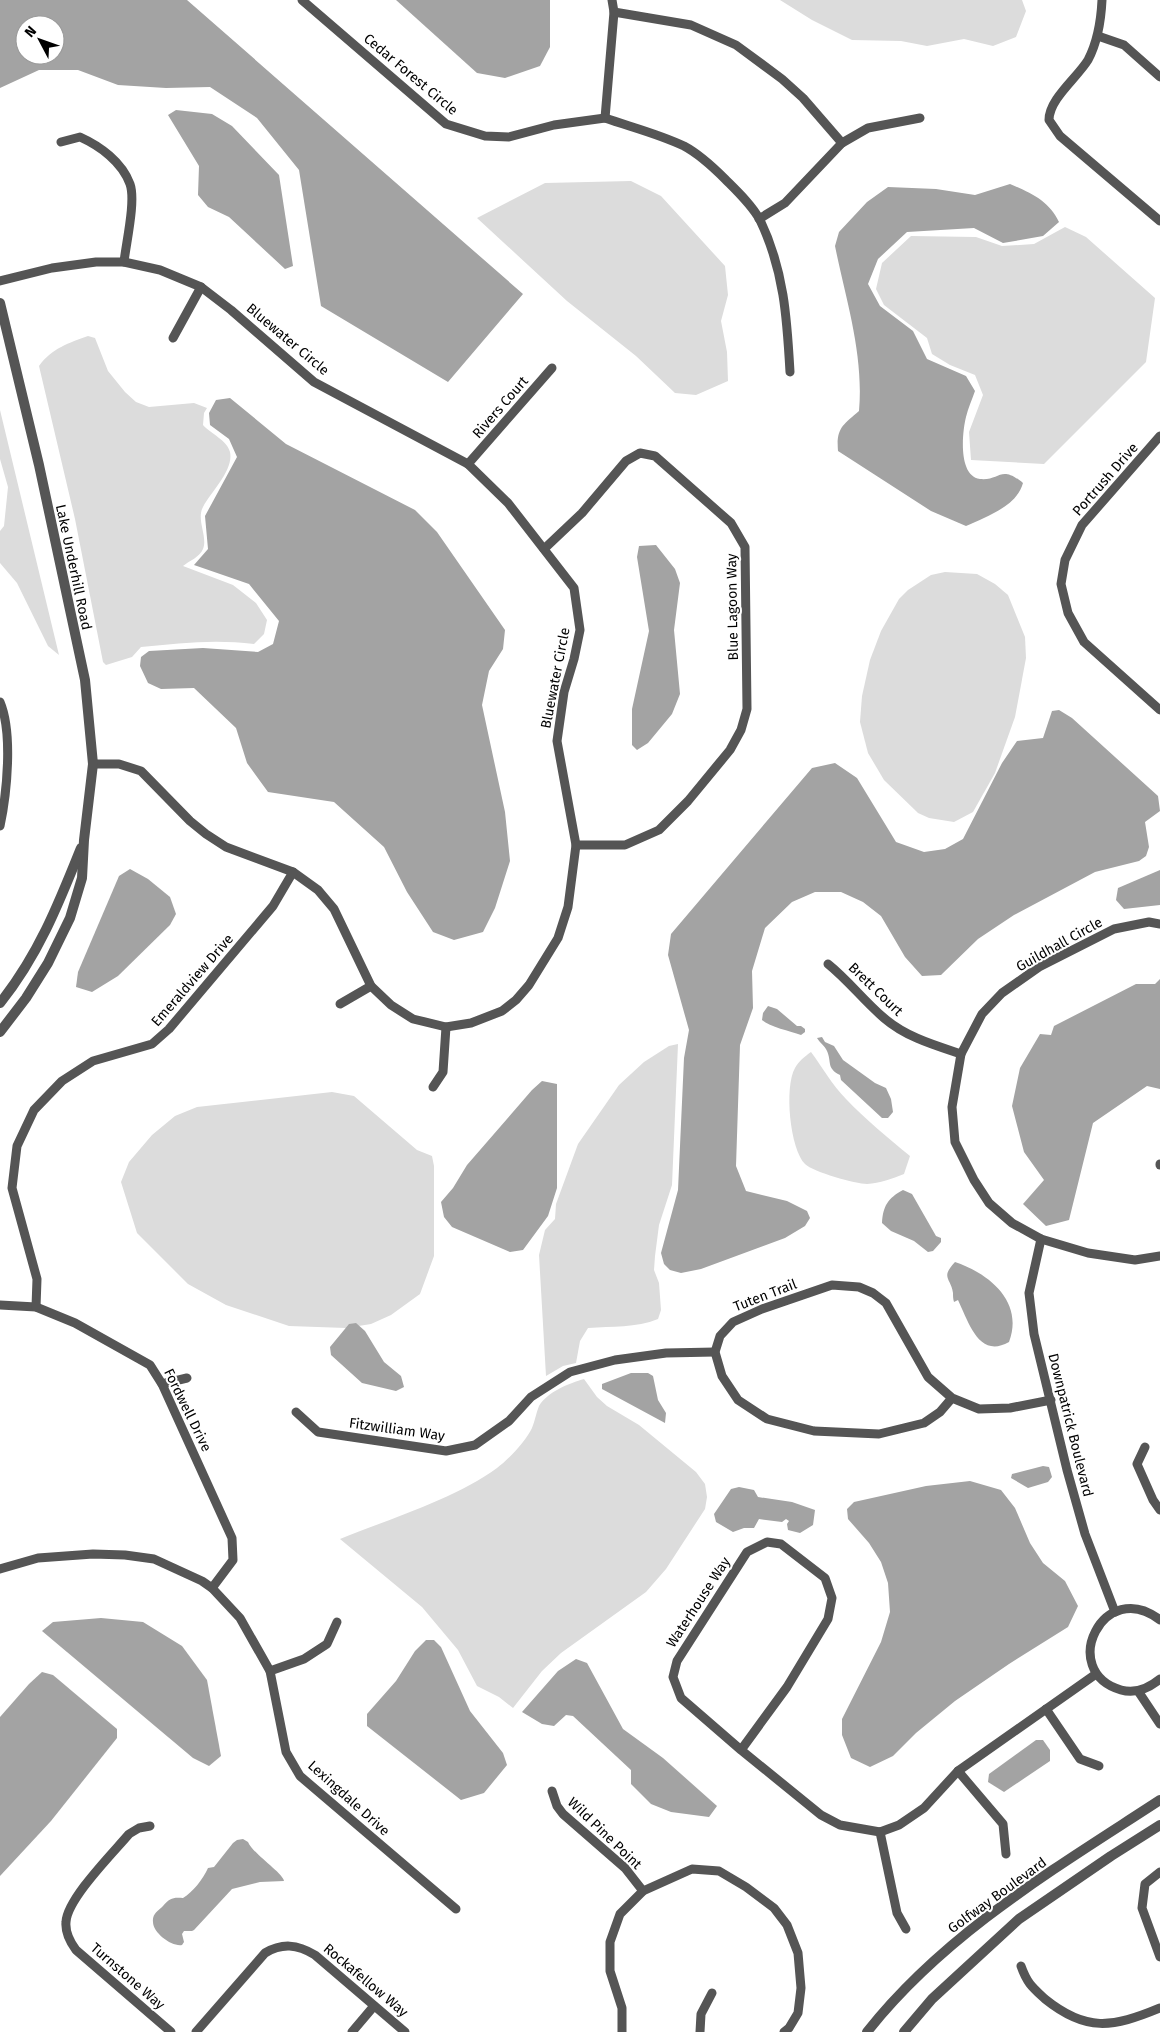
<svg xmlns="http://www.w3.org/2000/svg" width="1160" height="2032" font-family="'Fira Sans',sans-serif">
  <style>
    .green { fill: #dcdcdc }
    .water { fill: #a3a3a3; fill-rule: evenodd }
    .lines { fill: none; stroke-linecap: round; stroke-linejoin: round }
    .minor { stroke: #555; stroke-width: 9 }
    .tertiary { stroke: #555; stroke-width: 10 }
    .labels { text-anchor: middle; stroke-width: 4; stroke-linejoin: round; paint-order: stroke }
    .street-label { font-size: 14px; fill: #000; stroke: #fff }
  </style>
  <rect width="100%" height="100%" fill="#fff"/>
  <g class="green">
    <polygon points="780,0 1022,0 1026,11 1016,37 993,46 964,39 927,46 901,41 852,40 812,20"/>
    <polygon points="631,181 661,196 725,266 728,295 721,321 727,352 728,381 696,395 675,393 636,356 567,301 477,218 545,183"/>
    <polygon points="1065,227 1086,237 1155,298 1146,362 1044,464 971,460 969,432 983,395 975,375 950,365 932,354 927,338 884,305 876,289 882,263 911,236 976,237 1002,246 1034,244"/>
    <path d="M 88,336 L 95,338 L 108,371 L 125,392 L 136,402 L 149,407 L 194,403 L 207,408 L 204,413 L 203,425 C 211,434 227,440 230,452 C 234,470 211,492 203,507 C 196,520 208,536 203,549 C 200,557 189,561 183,566 L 233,585 L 256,603 L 267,620 L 264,634 L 254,644 C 216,639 179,643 141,647 L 132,657 L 106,665 L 103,662 L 75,519 L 39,366 C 52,348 69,343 88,336 Z"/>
    <polygon points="0,410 59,655 48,646 17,583 0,563 0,531 4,526 8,487 0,459"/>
    <polygon points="945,572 977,574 995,584 1008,595 1025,637 1026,658 1015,717 995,773 973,812 954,822 929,818 918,813 884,780 868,753 860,722 862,696 870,660 881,631 899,599 908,590 931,575"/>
    <path d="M 678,1044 L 672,1185 L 659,1225 L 655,1256 L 654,1270 L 659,1283 L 661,1310 L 658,1319 C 636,1328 612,1326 588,1328 L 580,1341 L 576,1363 L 563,1366 L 546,1376 L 539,1255 L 545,1230 L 555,1219 L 556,1204 L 578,1144 L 619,1085 L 644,1062 L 669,1046 Z"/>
    <path d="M 811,1052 C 823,1068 832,1085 846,1099 C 865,1119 888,1138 910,1156 L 904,1174 C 892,1179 880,1183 867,1184 C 856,1184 813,1172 805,1164 C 790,1149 784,1087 795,1068 C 799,1061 804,1057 811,1052 Z"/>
    <polygon points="332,1092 354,1096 417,1150 432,1156 434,1166 434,1256 420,1294 391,1315 371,1324 346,1328 289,1326 226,1305 188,1284 137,1233 121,1182 129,1162 152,1135 175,1116 197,1107"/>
    <path d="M 584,1379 L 597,1397 L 607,1406 L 639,1425 L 696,1472 L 705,1484 L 707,1497 L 705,1509 L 666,1569 L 646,1592 L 561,1653 L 542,1671 L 513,1708 L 499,1697 L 477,1686 L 458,1650 L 422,1607 L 340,1539 C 389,1519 455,1499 497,1468 C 508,1460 526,1441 532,1428 C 535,1421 536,1413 539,1406 C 547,1392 570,1383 584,1379 Z"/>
  </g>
  <g class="water">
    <path d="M 0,0 L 187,0 L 523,294 L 448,382 L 321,306 L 299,170 L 257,118 L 210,87 L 166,88 L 118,85 L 78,70 L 39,70 L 0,88 ZM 25,25 L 55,25 L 55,55 L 25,55 Z"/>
    <polygon points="396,0 550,0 550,47 540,66 505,78 477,73"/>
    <polygon points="176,110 212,114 232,126 279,175 293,266 285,269 229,217 208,207 198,195 199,166 168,115"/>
    <path d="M 1010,184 C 1031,193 1049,201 1059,222 L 1043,236 L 1003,243 L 974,228 L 907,232 L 878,259 L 868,284 L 880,306 L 913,331 L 927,359 L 966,376 L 975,391 C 972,400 968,408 966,417 C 962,433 958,476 980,479 C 1000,481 1000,464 1023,483 C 1017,506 986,517 966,526 L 931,511 L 838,451 C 836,428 843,425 859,411 C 864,355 846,300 835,246 L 839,232 L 867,202 L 888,187 L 936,189 L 975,195 Z"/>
    <polygon points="230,398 286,444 415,510 437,532 505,630 503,649 489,671 482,705 505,812 510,861 495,908 483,932 454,940 433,932 407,892 384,847 334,802 268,792 247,763 236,728 194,688 161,689 148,683 140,666 141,657 149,651 203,648 258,652 273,644 279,621 249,584 194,565 208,549 205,516 237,457 229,439 210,425 209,413 216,400"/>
    <polygon points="656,545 675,569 680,583 674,630 680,694 672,714 648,743 637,750 632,745 632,709 649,631 637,557 639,546"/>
    <polygon points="1059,710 1072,718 1158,796 1160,811 1145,822 1149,847 1146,856 1139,861 1095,872 1014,915 978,939 941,975 922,976 905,957 881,916 863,902 841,892 815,892 792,902 765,928 752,971 753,1008 740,1045 736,1166 746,1191 787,1201 807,1211 810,1218 805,1226 785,1238 701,1269 681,1273 670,1270 664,1264 661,1253 678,1190 684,1058 689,1030 668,955 671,934 812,768 835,763 857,778 896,842 924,852 945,849 963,839 1002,763 1017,741 1043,738 1052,711"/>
    <polygon points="130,869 148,879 170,897 176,914 170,925 118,976 92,992 76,987 78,972 119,876"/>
    <polygon points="1160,870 1160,905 1124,909 1116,900 1118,888"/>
    <polygon points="1160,979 1160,1089 1147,1086 1093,1123 1069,1220 1046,1226 1023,1204 1044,1180 1024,1152 1012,1106 1020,1068 1040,1034 1051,1035 1054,1026 1136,984 1155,984"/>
    <path d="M 768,1006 L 777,1009 L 797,1026 L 801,1026 L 805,1029 L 805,1032 L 801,1035 C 790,1031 770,1027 762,1020 L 763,1013 Z"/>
    <path d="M 822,1037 L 825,1042 L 834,1046 L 843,1060 L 875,1083 L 886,1088 L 891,1099 L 893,1112 L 888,1118 L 882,1118 L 841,1080 L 840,1075 C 826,1068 832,1062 827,1051 C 825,1046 820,1043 817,1038 Z"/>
    <polygon points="542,1081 557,1084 557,1188 548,1216 523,1250 510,1252 452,1227 444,1217 441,1202 453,1188 467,1165 532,1090"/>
    <path d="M 903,1190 L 912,1194 L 936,1236 L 941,1238 L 941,1242 L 933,1251 L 928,1252 L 914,1241 L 891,1231 L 882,1223 C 883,1206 888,1198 903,1190 Z"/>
    <path d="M 955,1262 C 990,1274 1024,1302 1009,1342 C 979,1359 969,1323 958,1300 L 954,1302 C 953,1299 953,1296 953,1293 C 951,1278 940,1278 955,1262 Z"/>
    <polygon points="356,1323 365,1331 384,1362 401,1376 404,1387 396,1391 362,1383 331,1355 330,1347 349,1324"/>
    <polygon points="631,1373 648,1373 653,1376 658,1400 666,1413 665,1423 602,1389 602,1384"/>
    <polygon points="1043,1466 1049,1467 1052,1477 1048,1482 1028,1488 1011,1478 1012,1474"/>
    <polygon points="970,1481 1001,1490 1015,1508 1030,1543 1043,1563 1065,1581 1078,1606 1068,1627 1009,1664 955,1701 916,1733 893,1756 870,1767 851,1758 842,1735 842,1719 881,1642 890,1612 888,1583 881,1562 869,1543 848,1519 847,1509 854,1502 926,1486"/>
    <polygon points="739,1487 754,1490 758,1497 792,1502 815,1510 813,1525 800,1533 788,1530 787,1524 789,1521 786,1519 782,1522 759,1519 754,1528 744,1528 733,1532 716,1522 714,1514 731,1489"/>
    <polygon points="101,1618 143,1622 182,1646 207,1680 221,1756 209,1766 193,1758 42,1631 53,1622"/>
    <polygon points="426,1640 434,1640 441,1647 470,1711 503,1753 507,1765 484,1793 461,1800 367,1726 367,1714 396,1681 415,1651"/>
    <polygon points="576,1659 587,1663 623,1729 663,1758 717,1806 709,1817 671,1812 651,1804 631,1784 631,1770 573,1716 566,1715 554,1726 542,1724 522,1712 558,1671"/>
    <polygon points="42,1672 53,1675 117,1729 117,1738 51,1821 0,1876 0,1717 29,1684"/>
    <polygon points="1036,1740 1043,1740 1050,1750 1050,1761 1004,1792 988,1782 989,1774"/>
    <path d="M 243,1839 L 248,1842 C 253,1854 283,1873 284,1881 L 260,1882 L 232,1889 L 194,1930 L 192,1931 L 184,1931 L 182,1934 L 184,1942 L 182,1945 C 172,1947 153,1933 153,1922 C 152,1914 158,1911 163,1906 C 170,1898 173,1897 183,1898 C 193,1892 203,1879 208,1868 L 214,1867 L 233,1843 L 237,1840 Z"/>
  </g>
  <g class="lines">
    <g class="minor">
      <polyline points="302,0 446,124 485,136 509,137 554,125 605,118 614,12 612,0"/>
      <path d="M 1102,0 C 1101,21 1098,41 1088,60 C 1077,78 1049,99 1049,120 L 1060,136 L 1160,221"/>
      <polyline points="614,12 691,25 736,45 782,79 803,98 842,143"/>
      <polyline points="1098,36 1124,45 1160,77"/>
      <path d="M 605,118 C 631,127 659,134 684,146 C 699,154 713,167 725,179 C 737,191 752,205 760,220 C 784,270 787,318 790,372"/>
      <path d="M 61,142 L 80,137 C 100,146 122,162 130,184 C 136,201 126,243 124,262"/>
      <polyline points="759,219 785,203 842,143 868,128 920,118"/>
      <polyline points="0,281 52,268 96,262 124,262 160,270 201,287 231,310 314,382 468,464 508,503 574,588 580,630 574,659 564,692 557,741 576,845 568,907 558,938 529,985 516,1000 502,1011 471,1023 446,1027 413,1019 391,1005 371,986 334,909 318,890 293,872 226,847 206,834 190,821 141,771 119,764 93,764"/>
      <polyline points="173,338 201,287"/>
      <polyline points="1160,436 1082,525 1065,560 1061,584 1068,613 1084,642 1160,710"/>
      <polyline points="468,464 552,368"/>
      <polyline points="544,549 582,513 626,461 640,453 655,456 731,523 745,547 747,709 741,730 730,750 688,801 659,830 625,845 576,845"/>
      <path d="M 0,702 C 13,733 7,793 0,826"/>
      <polyline points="1160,924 1149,922 1114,929 1039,967 1002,993 982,1014 961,1054 952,1107 955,1142 974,1180 989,1203 1012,1223 1041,1239 1088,1253 1135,1260 1160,1256"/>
      <path d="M 828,964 C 848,980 864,1001 884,1018 C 906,1037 934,1045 961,1054"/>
      <polyline points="340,1004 371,986"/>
      <polyline points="433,1087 443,1072 446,1027"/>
      <polyline points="1160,1164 1160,1165"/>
      <polyline points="1041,1239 1029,1293 1034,1334 1067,1470 1085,1534 1115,1612"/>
      <polyline points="0,1305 36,1307 75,1323 150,1365 162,1384 232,1538 233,1560 212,1588"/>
      <polyline points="36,1307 37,1279 12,1188 17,1146 34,1110 62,1081 93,1061 152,1044 169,1029 273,906 293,872"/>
      <polyline points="162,1384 187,1378"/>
      <polyline points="952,1398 940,1412 924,1423 879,1434 814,1431 767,1419 738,1400 722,1376 715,1352 720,1336 733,1322 762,1309 832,1285 859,1287 873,1293 886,1303 928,1377 952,1398 979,1409 1010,1408 1051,1400"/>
      <polyline points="296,1412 318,1432 446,1451 475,1445 509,1421 531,1397 570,1372 615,1360 666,1353 715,1352"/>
      <polyline points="1145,1447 1137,1464 1153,1500 1160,1510"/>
      <polyline points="0,1569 38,1558 93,1554 125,1555 154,1559 202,1581 212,1588 240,1618 270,1671 286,1752 300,1776 456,1909"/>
      <path d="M 1160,1620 C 1104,1576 1057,1671 1121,1690 C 1135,1694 1149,1688 1160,1679"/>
      <polyline points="270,1671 304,1659 327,1644 337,1622"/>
      <polyline points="1138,1691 1160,1724"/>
      <polyline points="1046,1709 1080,1759 1099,1766"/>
      <polyline points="741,1750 787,1687 828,1619 832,1598 825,1578 781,1544 767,1542 747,1552 677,1661 673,1677 681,1698 741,1750 821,1815 840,1825 880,1832 899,1825 924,1808 958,1771 1096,1674"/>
      <polyline points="958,1771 1003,1824 1006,1854"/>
      <polyline points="552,1791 557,1806 563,1814 625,1868 643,1891"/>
      <path d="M 150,1826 L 139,1828 L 129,1834 C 113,1853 67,1899 66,1922 C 65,1933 70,1942 76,1950 L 171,2032"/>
      <polyline points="880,1832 897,1913 906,1929"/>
      <polyline points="1160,1872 1145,1884 1142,1908 1160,1957"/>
      <path d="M 1021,1966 C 1027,1983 1032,1987 1045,1999 C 1086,2032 1112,2028 1160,2008"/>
      <path d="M 196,2032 L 265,1953 C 282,1943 297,1944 315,1955 L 405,2032"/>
      <polyline points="352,2032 374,2006"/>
      <polyline points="622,2032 622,2008 610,1971 610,1942 620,1914 643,1891 692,1869 719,1871 746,1887 774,1908 787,1925 798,1953 801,1988 798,2013 789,2028 784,2032"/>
      <polyline points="700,2032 701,2014 712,1993"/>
    </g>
    <g class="tertiary">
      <polyline points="0,303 39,465 85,680 93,764 84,840 82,878 70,918 48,963 26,998 0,1032"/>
      <path d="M 0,1003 C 38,956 59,903 81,848"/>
      <path d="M 867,2032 C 945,1933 1056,1868 1160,1800"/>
      <polyline points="904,2032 932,1999 1019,1919 1111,1856 1160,1825"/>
    </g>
  </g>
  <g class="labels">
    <g class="street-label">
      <text transform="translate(411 74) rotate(40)" y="5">Cedar Forest Circle</text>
      <text transform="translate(288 339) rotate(40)" y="5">Bluewater Circle</text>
      <text transform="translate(500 407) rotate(-49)" y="5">Rivers Court</text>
      <text transform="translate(1105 479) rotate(-49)" y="5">Portrush Drive</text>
      <text transform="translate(74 567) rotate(78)" y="5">Lake Underhill Road</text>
      <text transform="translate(732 607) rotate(-91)" y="5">Blue Lagoon Way</text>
      <text transform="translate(555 678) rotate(-79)" y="5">Bluewater Circle</text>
      <text transform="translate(1059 944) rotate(-29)" y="5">Guildhall Circle</text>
      <text transform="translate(192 980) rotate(-49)" y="5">Emeraldview Drive</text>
      <text transform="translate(876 989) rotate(44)" y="5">Brett Court</text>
      <text transform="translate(765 1295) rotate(-21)" y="5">Tuten Trail</text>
      <text transform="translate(188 1410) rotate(64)" y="5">Fordwell Drive</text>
      <text transform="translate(1071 1425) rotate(76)" y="5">Downpatrick Boulevard</text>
      <text transform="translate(397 1429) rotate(8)" y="5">Fitzwilliam Way</text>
      <text transform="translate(698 1602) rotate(-57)" y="5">Waterhouse Way</text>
      <text transform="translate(349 1798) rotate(42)" y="5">Lexingdale Drive</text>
      <text transform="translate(605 1833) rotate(44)" y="5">Wild Pine Point</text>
      <text transform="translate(997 1895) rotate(-36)" y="5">Golfway Boulevard</text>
      <text transform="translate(128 1976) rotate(41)" y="5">Turnstone Way</text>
      <text transform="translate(366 1980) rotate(40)" y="5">Rockafellow Way</text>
    </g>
  </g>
  <g transform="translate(40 40) rotate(311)"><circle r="24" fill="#ffffff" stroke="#999999"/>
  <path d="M0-4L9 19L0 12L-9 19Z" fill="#000000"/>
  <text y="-8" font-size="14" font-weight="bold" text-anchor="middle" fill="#000000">N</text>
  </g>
</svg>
